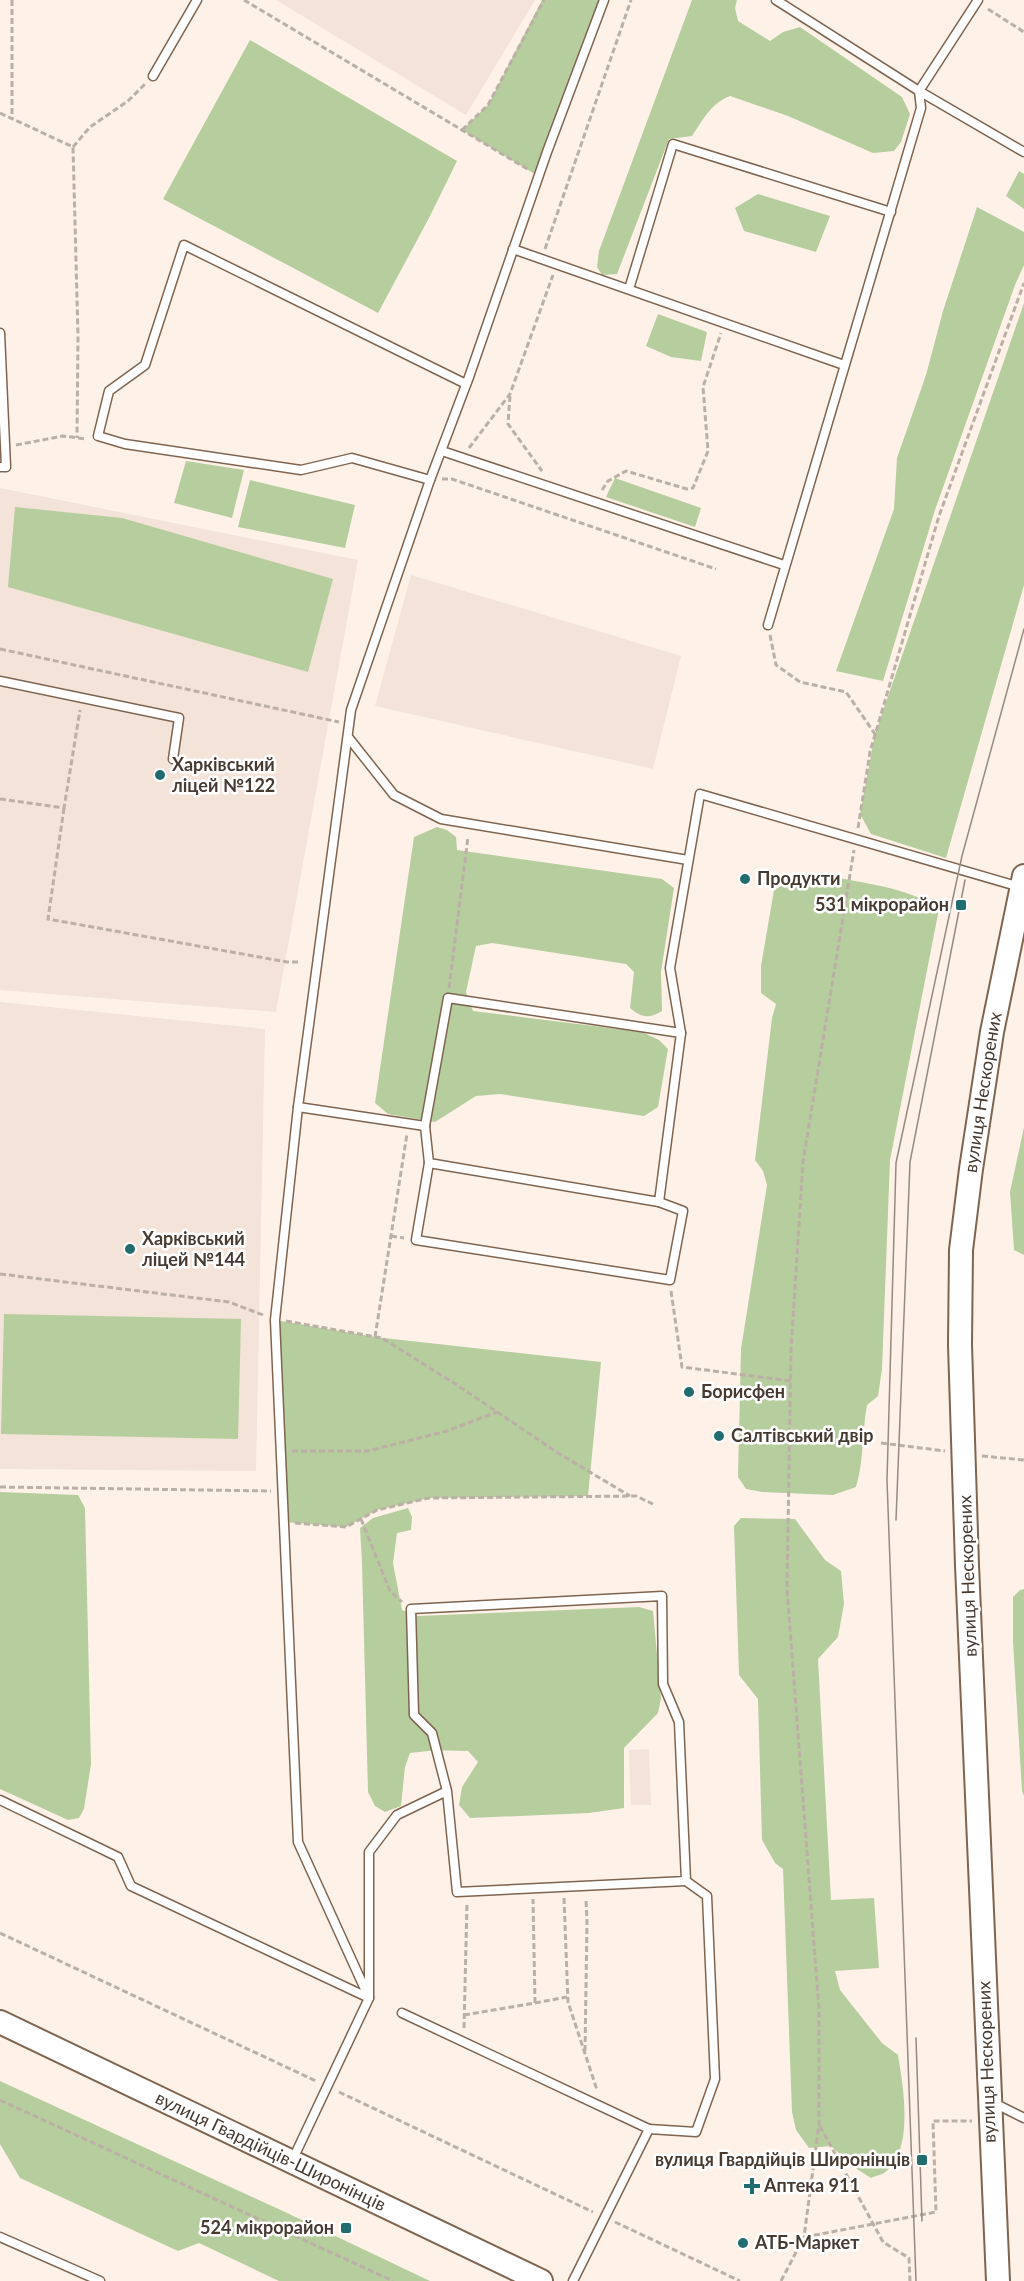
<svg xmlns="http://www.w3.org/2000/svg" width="1024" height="2281" font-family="Lato,sans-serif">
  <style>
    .built { fill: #f3e3d8 }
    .green { fill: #b6cd9e }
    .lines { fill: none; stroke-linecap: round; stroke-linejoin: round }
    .lane-casing { stroke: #7f6450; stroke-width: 11 }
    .secondary-casing { stroke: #7f6450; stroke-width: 26 }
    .path { stroke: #bcb0a6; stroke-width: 3; stroke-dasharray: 6 3; stroke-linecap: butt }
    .lane { stroke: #fff; stroke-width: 8 }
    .secondary { stroke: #fff; stroke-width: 22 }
    .tram { stroke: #968a80; stroke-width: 1.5 }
    .poi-dot { fill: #206c6f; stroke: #fff; stroke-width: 2 }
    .labels { text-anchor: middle; stroke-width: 5; stroke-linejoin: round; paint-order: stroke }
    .poi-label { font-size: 18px; font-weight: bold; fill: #463a31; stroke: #fff; text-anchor: start }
    .street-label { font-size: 18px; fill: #463a31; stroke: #fff }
  </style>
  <rect width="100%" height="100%" fill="#fef2e8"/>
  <g class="built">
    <polygon points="276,0 535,0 466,115"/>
    <polygon points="0,488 358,560 276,1012 0,990"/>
    <polygon points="411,575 681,656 653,769 375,706"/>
    <polygon points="0,1002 265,1029 256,1471 0,1469"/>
    <polygon points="649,1749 651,1805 631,1805 629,1750"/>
  </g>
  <g class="green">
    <polygon points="542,0 604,0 538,176 462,130 488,105"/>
    <path d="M 692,0 L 737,0 L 735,8 L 738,21 L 770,41 L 783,32 L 800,27 L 902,97 L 910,114 L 901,142 L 894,151 L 873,153 L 788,116 L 730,96 C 711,103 703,120 692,136 L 669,139 L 617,274 L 602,275 L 597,267 L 599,251 Z"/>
    <polygon points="250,40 457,161 429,218 378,313 163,199"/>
    <polygon points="1019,171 1024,174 1024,209 1006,196"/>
    <polygon points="758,194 830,216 816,252 744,231 735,208"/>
    <polygon points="977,207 1024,232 1024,265 1015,285 935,510 883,681 836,671 894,509 897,458 926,375 943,311"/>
    <polygon points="1024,303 1024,585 946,858 871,834 860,814 875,734"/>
    <polygon points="658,314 707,332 701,361 671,357 646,346"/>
    <polygon points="186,461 244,470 232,518 174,503"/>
    <polygon points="615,478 701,508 695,527 606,497"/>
    <polygon points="250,480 355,505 345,548 238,527"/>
    <polygon points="15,507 122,518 333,579 308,672 8,587"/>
    <path d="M 437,827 L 447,830 L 456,837 L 457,850 L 662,879 L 674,888 L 661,972 L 662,1011 C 649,1019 642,1018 630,1008 L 634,972 L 626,964 L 492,943 L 476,946 L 466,992 L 473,1011 L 642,1032 L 659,1040 L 668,1049 L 658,1107 L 644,1116 L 500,1094 L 476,1096 L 435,1122 L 388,1114 L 375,1103 L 414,837 Z"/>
    <path d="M 825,875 C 864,884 906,886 939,909 L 890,1160 L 882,1369 L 878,1396 L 867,1405 C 862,1432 864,1461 856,1487 L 833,1495 L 762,1492 L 746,1489 L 738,1477 L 741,1349 L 767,1185 L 763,1171 L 755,1160 L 772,1018 L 776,1004 L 761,993 L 761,966 L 774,890 L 798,877 Z"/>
    <polygon points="1024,1127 1024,1255 1014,1250 1010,1192"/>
    <polygon points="4,1314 241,1319 238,1439 1,1434"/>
    <polygon points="275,1320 375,1337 601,1362 588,1496 429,1498 377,1510 346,1527 284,1522"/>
    <polygon points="0,1492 78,1495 85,1508 91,1764 84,1809 79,1818 68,1820 0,1789"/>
    <path d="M 408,1508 L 412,1517 L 411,1530 L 397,1533 L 393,1563 L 402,1610 L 418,1616 L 639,1607 L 653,1611 L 661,1698 L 658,1713 L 624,1748 L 624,1808 L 589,1813 L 470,1818 L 459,1805 L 462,1787 L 478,1762 L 468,1751 C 448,1750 429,1750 410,1753 L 405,1767 L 401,1806 L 385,1812 L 375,1806 L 368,1792 L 362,1563 L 360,1528 L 373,1518 Z"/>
    <path d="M 741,1518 L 795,1519 L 825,1560 L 841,1571 L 844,1604 L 838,1637 L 818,1659 L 831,1900 L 874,1898 L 879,1968 L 835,1971 L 840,1990 L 882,2043 L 898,2055 C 903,2086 915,2151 884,2173 C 881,2175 875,2176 871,2178 L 852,2166 L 831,2146 L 809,2148 L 796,2130 L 792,2112 L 783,1869 L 775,1863 L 762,1840 L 758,1699 L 739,1675 L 734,1526 Z"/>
    <polygon points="1024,1589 1024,1796 1022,1791 1013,1642 1013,1597 1020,1590"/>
    <polygon points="0,2081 285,2212 430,2281 279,2281 199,2243 178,2251 20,2178 0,2144"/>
  </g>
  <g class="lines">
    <g class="lane-casing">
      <g id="lane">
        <polyline points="776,0 919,91 1024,152"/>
        <polyline points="153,76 197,0"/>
        <polyline points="513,249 844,365"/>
        <polyline points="629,289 673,144 891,212"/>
        <polyline points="0,333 6,467 0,467"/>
        <polyline points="442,451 784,565"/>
        <polyline points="430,480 352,458 301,470 125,444 98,436 109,391 145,365 184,245 466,384"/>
        <polyline points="768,625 921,108 919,91 978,0"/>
        <polyline points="0,681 179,718 173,759"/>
        <polyline points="348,737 394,795 441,819 688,860"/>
        <polyline points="298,1107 425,1126 448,998 681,1033 670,968 700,794 1020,887"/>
        <polyline points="425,1126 429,1163 659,1202 681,1033"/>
        <polyline points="429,1163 416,1240 670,1280 683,1211 659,1202"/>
        <polyline points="447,1791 457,1892 686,1881 679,1722 663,1684 662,1596 411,1609 414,1715 432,1733 447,1791 397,1815 369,1852 369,1998 298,1842 275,1320 298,1107 351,710 430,480 469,377 547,152 604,0"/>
        <polyline points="0,1800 118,1857 131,1886 369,1998 292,2161"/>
        <polyline points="402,2013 649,2129 573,2281"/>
        <polyline points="992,2102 1024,2118"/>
        <polyline points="649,2129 696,2132 715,2079 707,1896 686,1881"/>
        <polyline points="0,2237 100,2281"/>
      </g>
    </g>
    <g class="secondary-casing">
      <g id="secondary">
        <path id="s1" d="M 0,2022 L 541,2281"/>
        <path id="s2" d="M 998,2281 L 967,1565 L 960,1345 L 961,1250 L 971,1169 L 992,1032 L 1024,876"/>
      </g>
    </g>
    <g class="path">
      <polyline points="12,0 12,118"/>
      <polyline points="244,0 529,170"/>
      <polyline points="988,9 1024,32"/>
      <polyline points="0,113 73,147 78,336 77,438"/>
      <polyline points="462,130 488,105 544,0"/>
      <polyline points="73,147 90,127 128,101 145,84"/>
      <polyline points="545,249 631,0"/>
      <polyline points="510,396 508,424 542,471"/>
      <polyline points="16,445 63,436 86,439"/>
      <polyline points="469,448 510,394 553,275"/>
      <polyline points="442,479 452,479 716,569"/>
      <polyline points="602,490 608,481 626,471 687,489 693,488 708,451 703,387 721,333"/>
      <polyline points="770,635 776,665 800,682 846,692 875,734"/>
      <polyline points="0,649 339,722"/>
      <polyline points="0,799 64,808 80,710"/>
      <polyline points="64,808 48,919 287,962 299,962"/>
      <polyline points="858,828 870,752 939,516 1024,283"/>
      <polyline points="449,988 468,837"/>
      <polyline points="391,1236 404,1238"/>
      <polyline points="0,1274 229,1302 263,1315"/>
      <polyline points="671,1291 682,1367 791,1381"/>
      <polyline points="286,1321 382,1338 457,1385 558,1453 630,1496"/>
      <polyline points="375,1337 407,1134"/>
      <polyline points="881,1443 945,1451"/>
      <polyline points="292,1451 368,1451 447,1431 497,1412"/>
      <polyline points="982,1456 1024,1460"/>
      <polyline points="0,1487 271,1491"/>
      <polyline points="361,1519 390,1591 402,1602"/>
      <polyline points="295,1523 346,1527 377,1510 429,1498 636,1496 653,1504"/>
      <polyline points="564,1898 568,2002 597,2090"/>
      <polyline points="0,1933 316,2081"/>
      <polyline points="535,2003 567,1997"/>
      <polyline points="464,2015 535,2003 533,1899"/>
      <polyline points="464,2028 467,1903"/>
      <polyline points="585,2051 587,1922 586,1899"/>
      <polyline points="339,2092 593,2212"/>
      <polyline points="0,2100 393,2281"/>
      <polyline points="820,2126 883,2242 909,2258 910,2281"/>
      <polyline points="615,2222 740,2281"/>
      <polyline points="805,2237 936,2212 933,2121 972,2121"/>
      <polyline points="781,2281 804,2237 819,2124 819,2010 787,1589 791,1350 803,1162 854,850"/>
    </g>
    <use href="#lane" class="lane"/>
    <use href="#secondary" class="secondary"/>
    <g class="tram">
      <polyline points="896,1520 910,1162 965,880"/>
      <polyline points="916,2038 922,2221"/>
      <polyline points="916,2281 887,1480 896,1163 962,856 1024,629"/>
    </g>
  </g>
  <g class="poi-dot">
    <circle cx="160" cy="775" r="6"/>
    <circle cx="745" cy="879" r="6"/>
    <rect x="955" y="899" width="12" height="12" rx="3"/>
    <circle cx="130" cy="1249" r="6"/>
    <circle cx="689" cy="1392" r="6"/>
    <circle cx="719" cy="1436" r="6"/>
    <rect x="916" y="2154" width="12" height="12" rx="3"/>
    <path d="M749 2177h6v6h6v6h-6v6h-6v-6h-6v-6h6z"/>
    <rect x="340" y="2222" width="12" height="12" rx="3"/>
    <circle cx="743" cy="2243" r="6"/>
  </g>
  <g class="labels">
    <g class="poi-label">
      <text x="172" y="771">Харківський<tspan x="172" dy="21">ліцей №122</tspan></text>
      <text x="757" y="885">Продукти</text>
      <text x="949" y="911" text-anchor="end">531 мікрорайон</text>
      <text x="142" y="1245">Харківський<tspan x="142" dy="21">ліцей №144</tspan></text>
      <text x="701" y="1398">Борисфен</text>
      <text x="731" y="1442">Салтівський двір</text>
      <text x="910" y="2166" text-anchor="end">вулиця Гвардійців Широнінців</text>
      <text x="764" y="2192">Аптека 911</text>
      <text x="334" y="2234" text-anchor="end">524 мікрорайон</text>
      <text x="755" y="2249">АТБ-Маркет</text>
    </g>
    <g class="street-label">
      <text dy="6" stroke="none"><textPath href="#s2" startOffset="1191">вулиця Нескорених</textPath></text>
      <text transform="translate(968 1576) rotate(-92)" y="6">вулиця Нескорених</text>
      <text transform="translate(987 2062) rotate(-92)" y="6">вулиця Нескорених</text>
      <text dy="6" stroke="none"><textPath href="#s1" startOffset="300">вулиця Гвардійців-Широнінців</textPath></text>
    </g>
  </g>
</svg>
